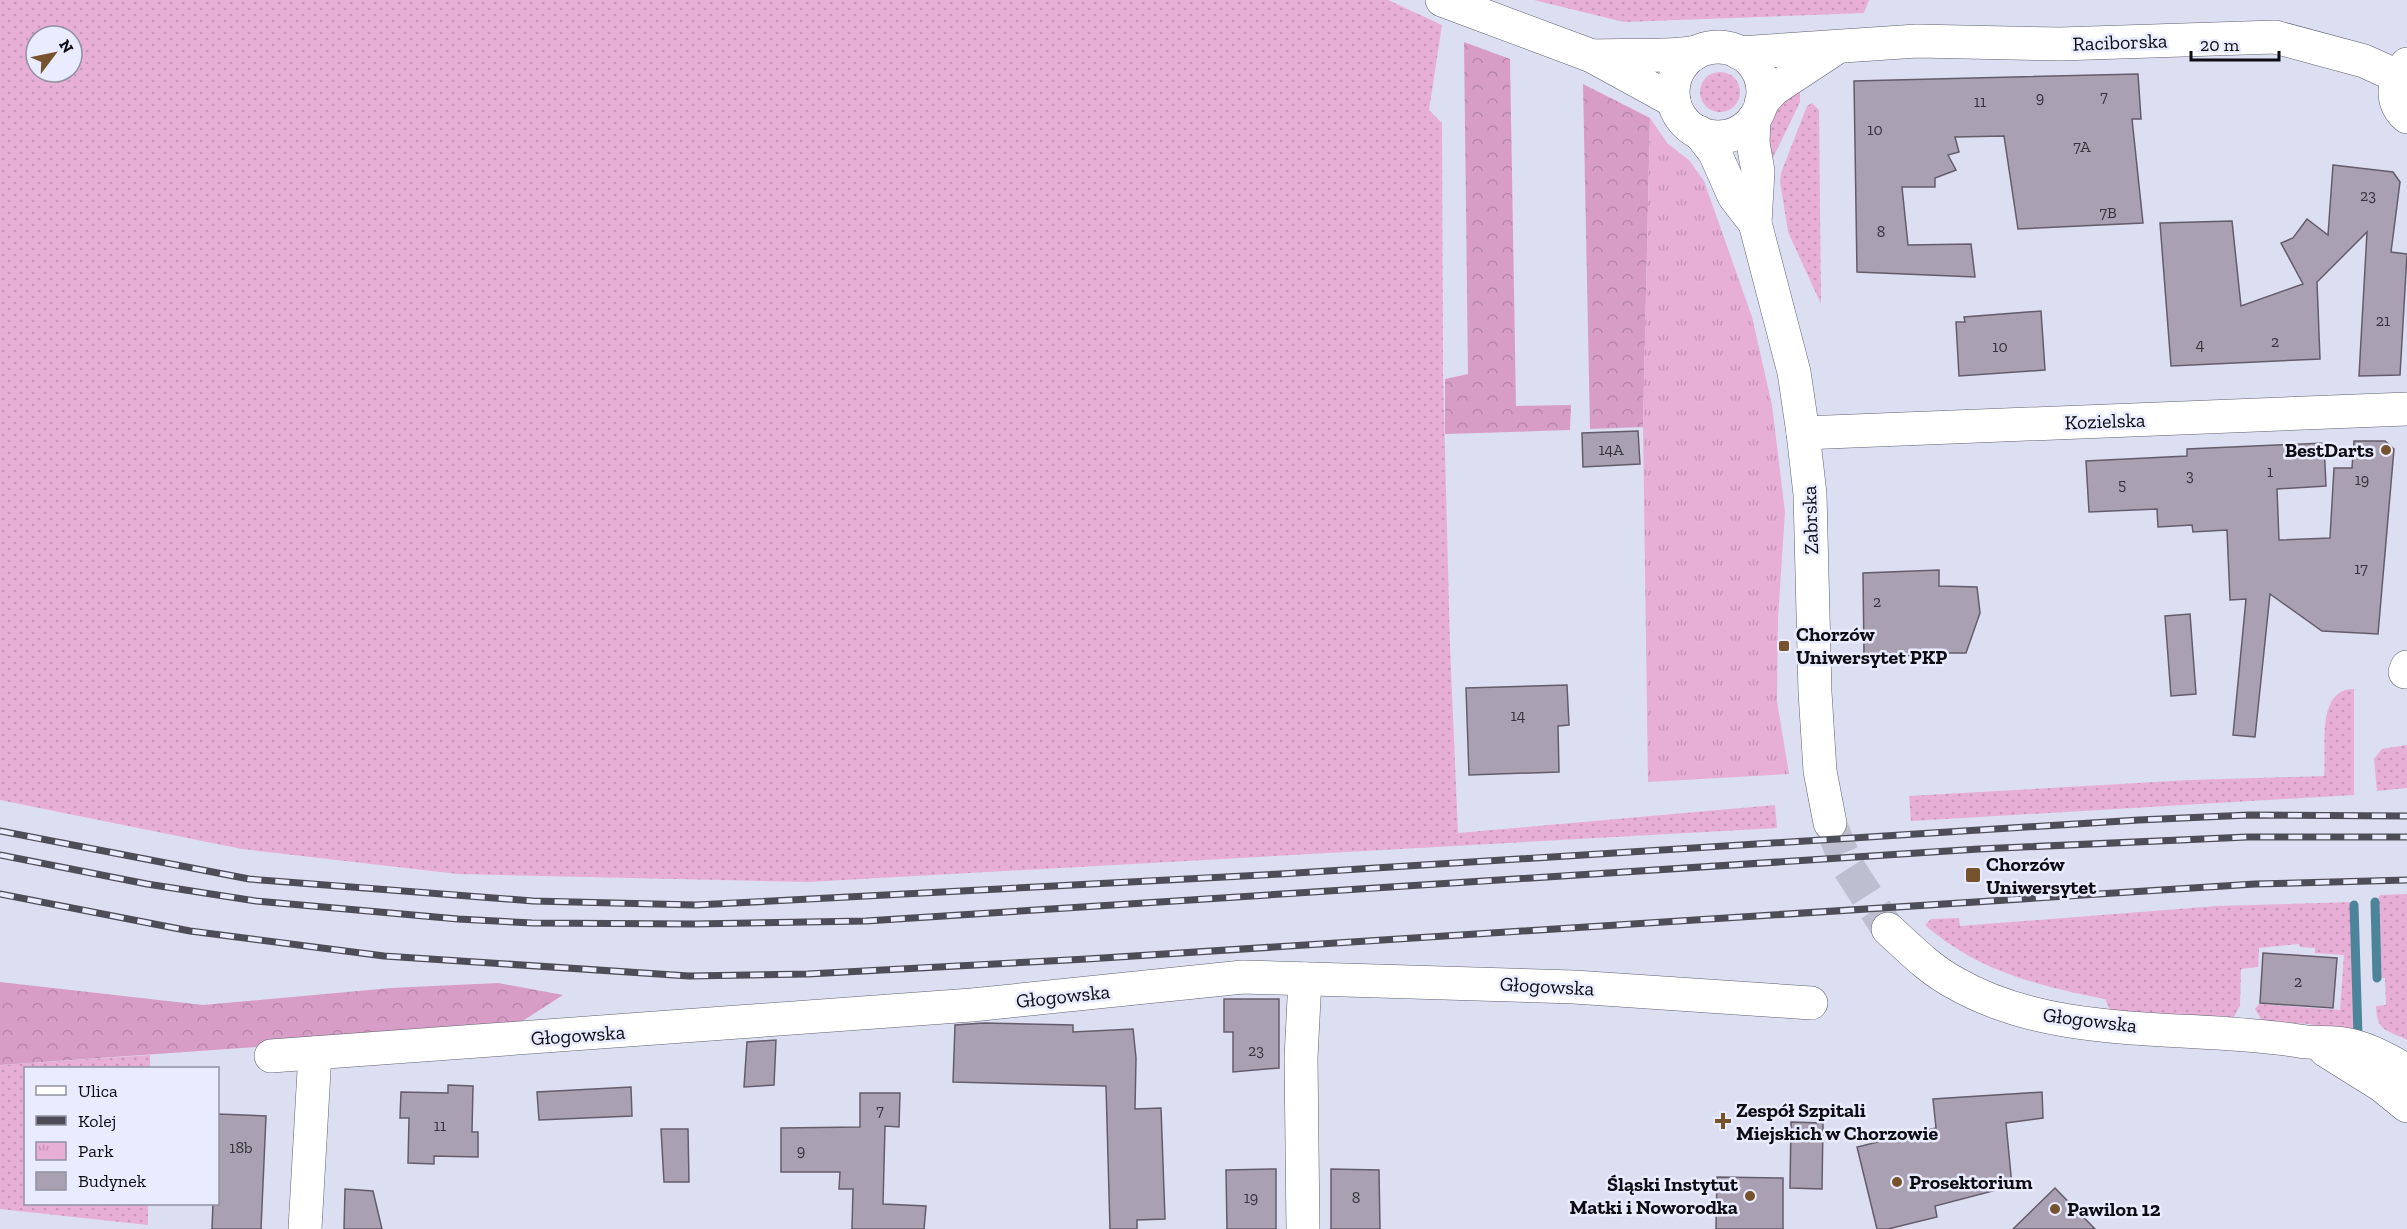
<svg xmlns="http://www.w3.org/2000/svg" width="2407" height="1229" font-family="'Zilla Slab',serif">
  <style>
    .grass { fill: url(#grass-dots); fill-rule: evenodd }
    .forest { fill: url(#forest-crowns) }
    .park { fill: url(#park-tufts) }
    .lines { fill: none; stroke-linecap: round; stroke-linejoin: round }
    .stream { stroke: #4c8599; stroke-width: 9 }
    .building { fill: #a9a1b1; stroke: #645c6b; stroke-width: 1.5 }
    .minor-tunnel { stroke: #bdbfd0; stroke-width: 33; stroke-dasharray: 33 16; stroke-linecap: butt }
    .minor-casing { stroke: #5e6070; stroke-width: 34 }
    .minor { stroke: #fff; stroke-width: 33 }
    .rail-casing { stroke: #4c4d57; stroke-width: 7 }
    .rail { stroke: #e9ebfe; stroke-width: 4.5; stroke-dasharray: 14; stroke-linecap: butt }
    .poi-dot { fill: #77532d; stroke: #e9ebfe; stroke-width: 2 }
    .labels { text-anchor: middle; stroke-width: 5; stroke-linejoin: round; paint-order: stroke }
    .number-label { font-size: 16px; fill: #34323a }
    .street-label { font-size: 20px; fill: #0d0d13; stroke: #e9ebfe }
    .poi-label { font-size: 20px; font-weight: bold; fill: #0d0d13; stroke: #e9ebfe; text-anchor: start }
  </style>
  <defs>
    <pattern id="grass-dots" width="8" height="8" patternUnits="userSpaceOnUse" patternTransform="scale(1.5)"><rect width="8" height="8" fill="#e8afd6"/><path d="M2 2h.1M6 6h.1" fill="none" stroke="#c695b7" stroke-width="1.8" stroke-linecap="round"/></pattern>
    <pattern id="forest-crowns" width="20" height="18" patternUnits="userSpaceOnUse" patternTransform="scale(1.5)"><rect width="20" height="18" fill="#d89dc6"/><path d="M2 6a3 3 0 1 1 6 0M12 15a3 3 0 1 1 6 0" fill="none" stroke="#b886a9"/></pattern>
    <pattern id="park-tufts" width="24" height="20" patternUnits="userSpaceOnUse" patternTransform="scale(1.5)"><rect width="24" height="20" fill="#e8afd6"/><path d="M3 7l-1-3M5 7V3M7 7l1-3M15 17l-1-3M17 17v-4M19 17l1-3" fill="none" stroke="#c695b7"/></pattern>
  </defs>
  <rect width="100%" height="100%" fill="#dcdef1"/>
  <g class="grass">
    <path d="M 0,0 L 1388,0 L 1442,25 L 1429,110 L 1442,123 L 1443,373 L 1450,646 L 1458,833 L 1775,805 L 1777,828 L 808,882 L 458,874 L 242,849 L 0,800 ZM 36,36 L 72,36 L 72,72 L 36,72 Z"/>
    <polygon points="1534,0 1869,0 1864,13 1624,22"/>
    <circle cx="1720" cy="92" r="20"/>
    <path d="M 1800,89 L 1800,102 L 1773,158 L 1766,158 C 1768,128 1773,105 1800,89 Z"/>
    <polygon points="1812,103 1819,110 1821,304 1788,232 1780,181 1781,173 1807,106"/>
    <path d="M 2354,689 L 2354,795 L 1911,821 L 1909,796 L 2190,780 L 2324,776 C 2327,749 2315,689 2354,689 Z"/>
    <polygon points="2407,745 2407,788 2377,791 2374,759 2382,749"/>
    <path d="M 2407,894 L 2407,1040 C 2386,1029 2377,1032 2376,1006 L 2386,1005 L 2385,978 L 2377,978 L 2375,905 L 2380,895 Z"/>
    <path d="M 2354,902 L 2357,1035 L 2309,1024 L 2262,1021 L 2255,1009 L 2259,1004 L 2340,1010 L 2344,955 L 2315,953 L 2315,948 L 2300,947 L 2299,944 L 2259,948 L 2258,967 L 2241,969 L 2240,1006 L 2233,1018 L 2110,1010 L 2105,999 C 2039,986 1977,971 1925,925 L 1931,919 L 1959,918 L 1960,926 L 2217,906 Z"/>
    <polygon points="150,1055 150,1068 26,1068 26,1204 148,1204 148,1225 0,1209 0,1065"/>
  </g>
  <g class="forest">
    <polygon points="1464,42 1510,59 1516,406 1571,405 1570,430 1445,434 1445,379 1468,374"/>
    <polygon points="1583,84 1650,118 1643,427 1590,429"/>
    <polygon points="0,982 203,1005 391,988 498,983 563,995 510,1029 0,1065"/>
  </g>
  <polygon class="park" points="1650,118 1668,144 1689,160 1704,181 1752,317 1772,405 1785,512 1778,618 1777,701 1789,774 1648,782 1643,427"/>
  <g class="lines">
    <g class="stream">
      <polyline points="2375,902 2377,978"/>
      <polyline points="2354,905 2358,1036"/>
    </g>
  </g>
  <g class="building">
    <polygon points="2138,74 2141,119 2132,119 2143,223 2018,229 2004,136 1955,137 1959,152 1948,155 1956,170 1935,178 1935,187 1902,187 1908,245 1971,244 1975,277 1857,272 1854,81"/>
    <polygon points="2333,165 2393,172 2400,182 2391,252 2407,254 2400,375 2359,376 2367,232 2317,282 2320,359 2171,366 2160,223 2232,221 2241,306 2303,284 2281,243 2293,238 2307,219 2328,235"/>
    <polygon points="2041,311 2045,370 1959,376 1956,322 1965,322 1964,317"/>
    <polygon points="1638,431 1640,464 1583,467 1582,433"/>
    <polygon points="2354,441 2385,441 2394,449 2378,634 2322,631 2270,594 2255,737 2233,735 2246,599 2230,600 2227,530 2193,532 2192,525 2158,527 2157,509 2089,512 2086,461 2187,456 2187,449 2324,443 2326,486 2277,489 2279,540 2330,538 2334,468 2352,468"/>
    <polygon points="1939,570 1939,586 1977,587 1980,613 1966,653 1948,653 1948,656 1864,655 1863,573"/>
    <polygon points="2190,614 2196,694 2171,696 2165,616"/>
    <polygon points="1567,685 1569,725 1558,726 1559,772 1469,775 1466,688"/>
    <polygon points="2263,953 2337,958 2333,1008 2260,1003"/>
    <polygon points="1224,999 1279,999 1279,1068 1233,1072 1233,1032 1224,1032"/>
    <polygon points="984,1023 1073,1025 1073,1032 1133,1029 1136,1058 1135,1109 1161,1108 1165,1219 1137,1220 1137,1229 1110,1229 1106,1086 953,1082 955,1025"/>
    <polygon points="776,1040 774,1085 744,1087 747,1042"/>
    <polygon points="448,1085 473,1086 472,1132 478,1132 478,1157 434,1156 434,1164 408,1163 409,1118 400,1118 401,1092 448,1093"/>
    <polygon points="631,1087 632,1116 539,1120 537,1092"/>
    <polygon points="2042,1092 2043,1118 2006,1123 2012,1186 1935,1206 1937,1217 1888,1229 1877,1229 1857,1147 1936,1128 1933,1099"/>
    <polygon points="860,1093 900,1093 899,1127 885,1126 883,1204 926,1206 924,1229 852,1229 853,1189 839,1189 840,1172 781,1172 781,1128 860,1127"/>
    <polygon points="218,1114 266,1116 261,1229 212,1229 213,1203 218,1203"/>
    <polygon points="1791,1122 1823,1123 1822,1189 1790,1188"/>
    <polygon points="661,1129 688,1129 689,1182 664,1182"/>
    <polygon points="1276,1169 1276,1229 1227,1229 1226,1170"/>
    <polygon points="1331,1169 1379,1170 1380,1229 1331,1229"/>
    <polygon points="1717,1177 1783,1178 1783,1229 1716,1229"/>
    <polygon points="2055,1188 2095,1229 2013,1229"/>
    <polygon points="345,1189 373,1191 382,1229 344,1229"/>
  </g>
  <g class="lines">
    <polyline class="minor-tunnel" points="1830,823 1847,865 1888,929"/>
    <g class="minor-casing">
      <g id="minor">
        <polyline points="1442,0 1592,56 1674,101"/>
        <circle cx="1718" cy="92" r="45"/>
        <polyline points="1739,53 1917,41 2060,44 2275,37 2364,61 2397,76"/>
        <path d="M 1592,56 C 1627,54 1662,58 1697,52"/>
        <path d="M 2407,64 C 2392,80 2390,102 2407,117"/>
        <polyline points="1761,103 1774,89 1836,48"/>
        <polyline points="1754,119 1753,143 1758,171 1755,223 1794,372 1803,433 1810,494 1815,692 1820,771 1830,823"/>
        <polyline points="1699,132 1715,153 1734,196 1755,223"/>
        <polyline points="1803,433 2407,409"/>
        <polyline points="2405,672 2407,667"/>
        <path d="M 1888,929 C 1910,949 1929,969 1955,983 C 2058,1042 2187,1023 2299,1041 C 2315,1044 2333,1041 2349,1045 C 2369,1049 2389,1060 2407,1071"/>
        <polyline points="2325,1050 2381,1085 2407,1106"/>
        <polyline points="271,1056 972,1005 1243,977 1574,987 1811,1003"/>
        <polyline points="305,1229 315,1053"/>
        <polyline points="1303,1229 1301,1058 1305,979"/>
      </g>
    </g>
    <use href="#minor" class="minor"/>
    <g class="rail-casing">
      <g id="rail">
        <polyline points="0,831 249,879 533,901 696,905 1280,874 2139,820 2249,815 2407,816"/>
        <polyline points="0,855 147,884 256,901 458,919 532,923 694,924 866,921 1979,849 2247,837 2407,837"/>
        <polyline points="0,894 190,931 384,956 689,976 808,974 1087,959 2255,884 2407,880"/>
      </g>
    </g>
    <use href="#rail" class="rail"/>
  </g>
  <g class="poi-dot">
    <circle cx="2386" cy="450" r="6"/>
    <rect x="1778" y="640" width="12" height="12" rx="3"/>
    <rect x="1965" y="867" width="16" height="16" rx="3"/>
    <path d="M1720 1112h6v6h6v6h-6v6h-6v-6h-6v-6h6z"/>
    <circle cx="1897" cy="1182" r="6"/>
    <circle cx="1750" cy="1196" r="6"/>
    <circle cx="2055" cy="1209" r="6"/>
  </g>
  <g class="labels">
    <g class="number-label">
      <text x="2104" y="102">7</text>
      <text x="2040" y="103">9</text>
      <text x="1980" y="107">11</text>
      <text x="1875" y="135">10</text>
      <text x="2082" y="152">7A</text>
      <text x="2368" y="201">23</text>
      <text x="2108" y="218">7B</text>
      <text x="1881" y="237">8</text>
      <text x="2383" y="326">21</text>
      <text x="2275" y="347">2</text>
      <text x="2200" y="350">4</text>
      <text x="2000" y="352">10</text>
      <text x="1611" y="455">14A</text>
      <text x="2270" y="477">1</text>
      <text x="2190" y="481">3</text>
      <text x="2362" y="485">19</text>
      <text x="2122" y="490">5</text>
      <text x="2361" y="574">17</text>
      <text x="1877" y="607">2</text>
      <text x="1518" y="721">14</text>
      <text x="2298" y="987">2</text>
      <text x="1256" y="1056">23</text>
      <text x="880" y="1116">7</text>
      <text x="440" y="1131">11</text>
      <text x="241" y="1153">18b</text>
      <text x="801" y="1156">9</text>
      <text x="1251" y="1203">19</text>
      <text x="1356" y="1203">8</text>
    </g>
    <g class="street-label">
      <text transform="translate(2120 42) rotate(-2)" y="7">Raciborska</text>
      <text transform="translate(2105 421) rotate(-2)" y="7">Kozielska</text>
      <text transform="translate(1810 520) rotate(-92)" y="7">Zabrska</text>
      <text transform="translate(1547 986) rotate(3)" y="7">Głogowska</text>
      <text transform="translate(1063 996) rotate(-6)" y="7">Głogowska</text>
      <text transform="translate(2090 1020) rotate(7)" y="7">Głogowska</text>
      <text transform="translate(578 1035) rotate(-4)" y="7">Głogowska</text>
    </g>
    <g class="poi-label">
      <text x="2374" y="457" text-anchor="end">BestDarts</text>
      <text x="1796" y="641">Chorzów<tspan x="1796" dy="23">Uniwersytet PKP</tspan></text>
      <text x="1986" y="871">Chorzów<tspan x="1986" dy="23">Uniwersytet</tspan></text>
      <text x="1736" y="1117">Zespół Szpitali<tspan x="1736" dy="23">Miejskich w Chorzowie</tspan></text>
      <text x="1909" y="1189">Prosektorium</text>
      <text x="1738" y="1191" text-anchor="end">Śląski Instytut<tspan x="1738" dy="23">Matki i Noworodka</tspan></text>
      <text x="2067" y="1216">Pawilon 12</text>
    </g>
  </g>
  <rect x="24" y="1067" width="195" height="138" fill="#e9ebfe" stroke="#9192a0" stroke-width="1.5"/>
  <rect x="36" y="1086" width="30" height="9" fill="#ffffff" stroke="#9192a0" stroke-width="1.5"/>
  <text x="78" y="1097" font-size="18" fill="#0d0d13">Ulica</text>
  <rect x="36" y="1116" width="30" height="9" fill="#4c4d57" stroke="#9192a0" stroke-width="1.5"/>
  <text x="78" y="1127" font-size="18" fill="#0d0d13">Kolej</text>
  <rect x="36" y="1142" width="30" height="18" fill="url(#park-tufts)" stroke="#9192a0" stroke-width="1.5"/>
  <text x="78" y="1157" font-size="18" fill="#0d0d13">Park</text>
  <rect x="36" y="1172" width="30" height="18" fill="#a9a1b1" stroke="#9192a0" stroke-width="1.5"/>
  <text x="78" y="1187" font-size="18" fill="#0d0d13">Budynek</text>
  <g transform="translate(54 54) rotate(58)"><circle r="28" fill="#e9ebfe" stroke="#9192a0" stroke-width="1.5"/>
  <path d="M0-4.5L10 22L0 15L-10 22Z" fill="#77532d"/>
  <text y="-9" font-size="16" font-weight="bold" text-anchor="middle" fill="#0d0d13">N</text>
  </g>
  <path d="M2191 51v9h88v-9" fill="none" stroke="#0d0d13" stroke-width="3"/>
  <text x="2200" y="51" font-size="18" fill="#0d0d13" stroke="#e9ebfe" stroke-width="4.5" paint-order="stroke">20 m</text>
</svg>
